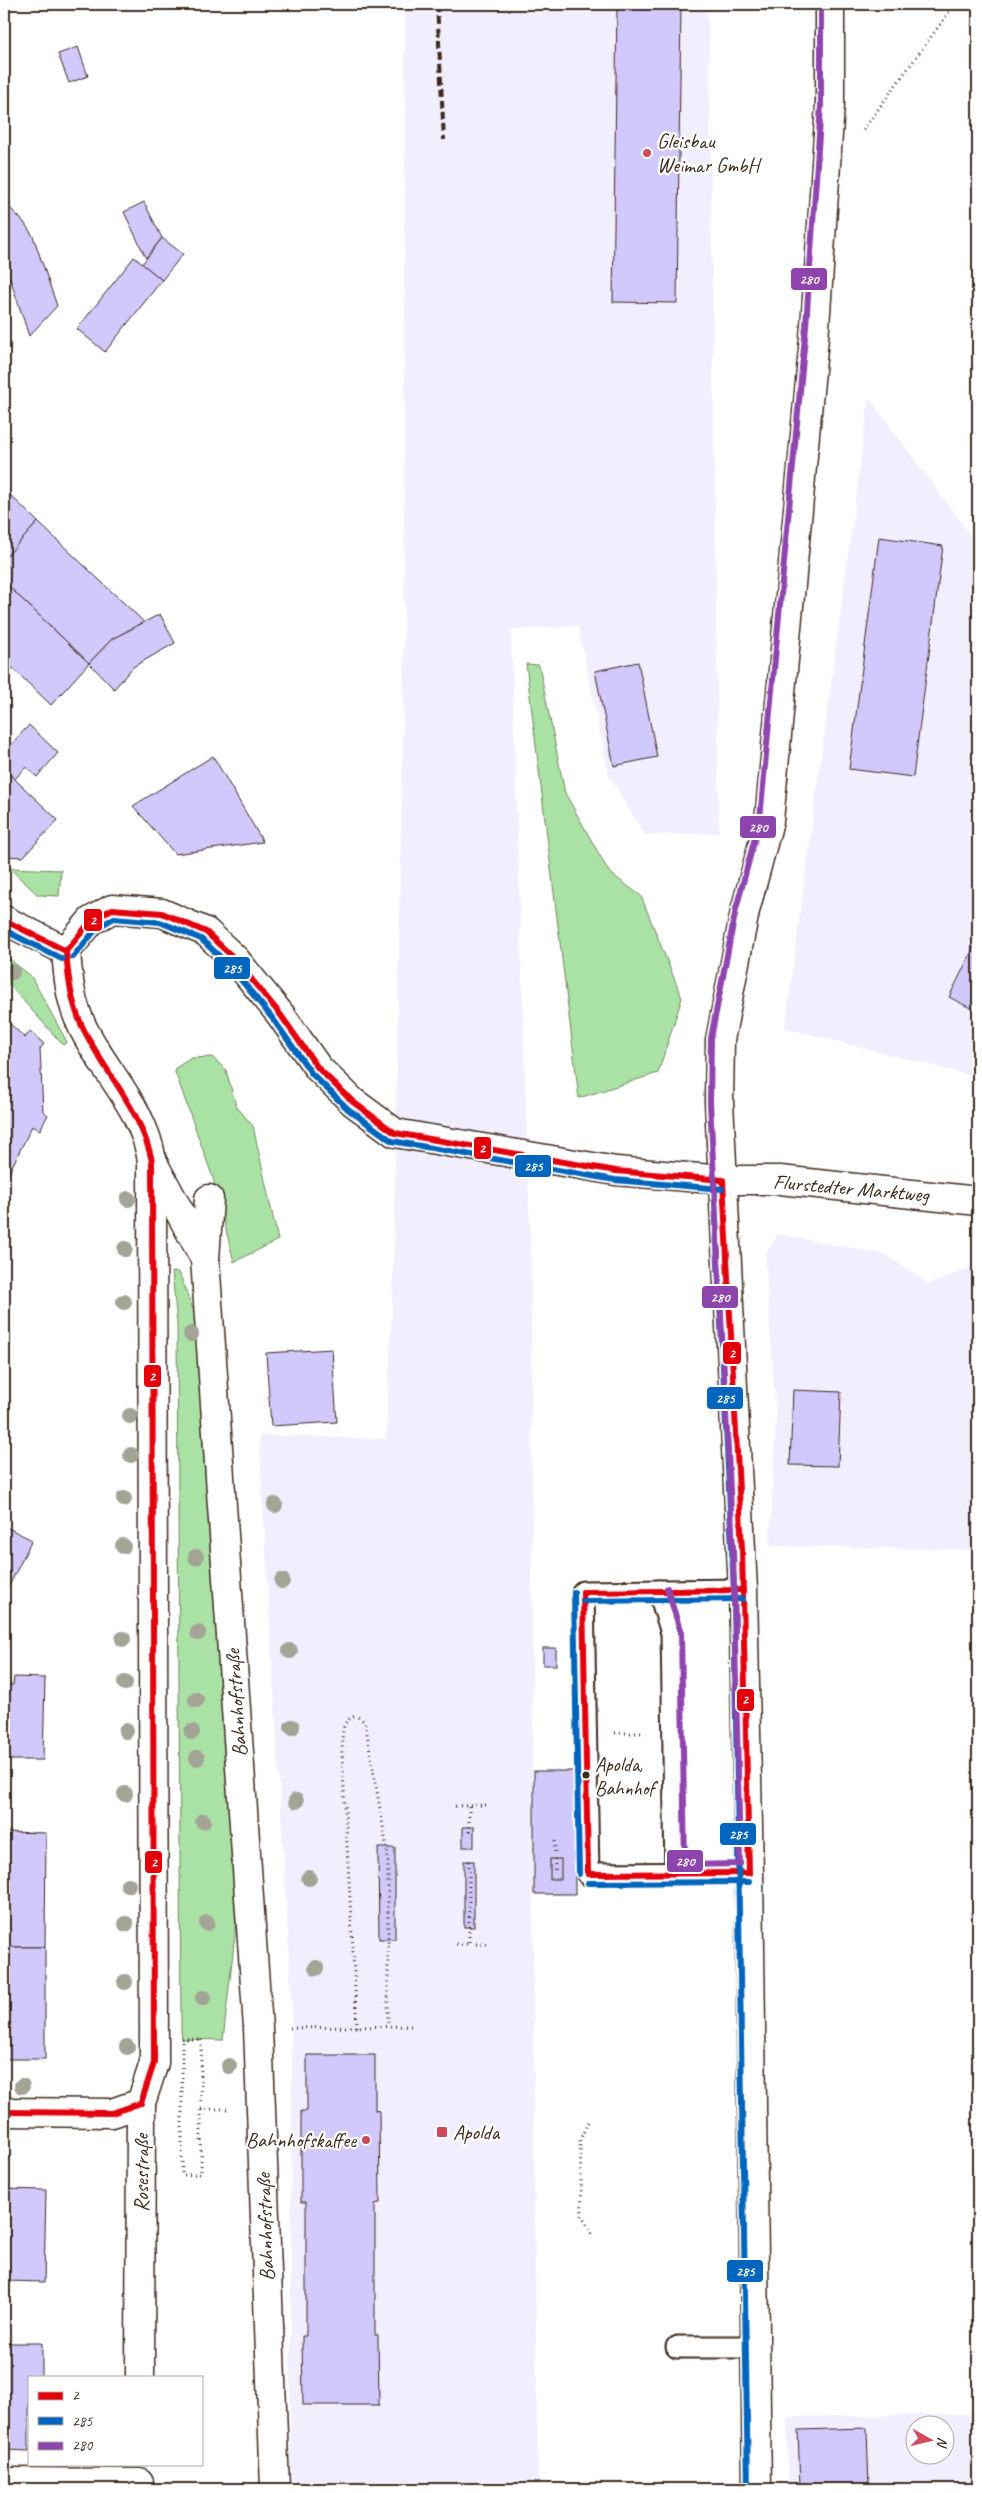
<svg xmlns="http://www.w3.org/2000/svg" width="982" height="2493" font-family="Caveat,sans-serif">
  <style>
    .built { fill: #f1eefe; fill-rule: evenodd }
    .green { fill: #aae1a4; stroke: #728661 }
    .building { fill: #d1c8fb; stroke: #3b2a1e }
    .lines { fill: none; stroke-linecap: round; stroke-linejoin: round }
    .lane-casing { stroke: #3b2a1e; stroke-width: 25 }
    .street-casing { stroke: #3b2a1e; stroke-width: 31 }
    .secondary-casing { stroke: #3b2a1e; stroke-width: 31 }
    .path { stroke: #3b2a1e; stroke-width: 3; stroke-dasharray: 1 4; stroke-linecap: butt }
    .lane { stroke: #fff; stroke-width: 21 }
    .street { stroke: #fff; stroke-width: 28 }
    .secondary { stroke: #fff; stroke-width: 28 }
    .rail { stroke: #3b2a1e; stroke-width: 4; stroke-dasharray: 8 4; stroke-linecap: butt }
    .bus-1-casing { stroke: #fff; stroke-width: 10 }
    .bus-2-casing { stroke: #fff; stroke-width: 10 }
    .bus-3-casing { stroke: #fff; stroke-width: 10 }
    .bus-1 { stroke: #e3000b; stroke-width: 6 }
    .bus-2 { stroke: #0065bd; stroke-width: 6 }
    .bus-3 { stroke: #8e44ad; stroke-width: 6 }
    .tree { fill: #a3a396 }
    .poi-dot { fill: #d1495b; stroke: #fff; stroke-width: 2 }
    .bus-dot { fill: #3b2a1e; stroke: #fff; stroke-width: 2 }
    .labels { text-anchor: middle; stroke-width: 4.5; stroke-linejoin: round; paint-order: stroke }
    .bus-label { font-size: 20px; fill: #3b2a1e; stroke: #fff; text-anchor: start }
    .poi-label { font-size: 21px; fill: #3b2a1e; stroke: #fff; text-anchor: start }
    .street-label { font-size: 21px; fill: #3b2a1e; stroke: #fff }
    .line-badge { stroke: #fff; stroke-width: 2 }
    .badge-label { font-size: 14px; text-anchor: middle; font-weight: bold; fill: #fff }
  </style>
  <rect width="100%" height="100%" fill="#fff"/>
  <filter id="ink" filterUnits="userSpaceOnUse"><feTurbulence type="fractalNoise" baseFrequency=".02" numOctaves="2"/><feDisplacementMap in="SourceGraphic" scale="10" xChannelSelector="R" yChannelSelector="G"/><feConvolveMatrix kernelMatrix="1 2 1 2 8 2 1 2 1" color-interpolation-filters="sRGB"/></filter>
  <g filter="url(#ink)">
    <g class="built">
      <polygon points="405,4 705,4 709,29 719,833 645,835 609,776 578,626 511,630 531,1262 534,2179 538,2489 290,2489 292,2004 259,1435 386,1439 393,1288 404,661"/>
      <polygon points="869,398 978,545 978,1077 785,1028"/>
      <polygon points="778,1234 885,1254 929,1284 978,1265 978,1550 770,1546 776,1415 765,1255"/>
      <path d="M 978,2414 L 978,2489 L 788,2489 L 787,2417 ZM 914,2426 L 944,2426 L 944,2456 L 914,2456 Z"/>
    </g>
    <g class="green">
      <polygon points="526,664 539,665 565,793 609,872 641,896 682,998 658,1073 579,1098"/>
      <polygon points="9,868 61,870 59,896 38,895"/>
      <polygon points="4,955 31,976 67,1042 63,1045 4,979"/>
      <polygon points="212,1057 226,1070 236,1106 253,1126 278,1240 234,1262 213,1178 174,1069 191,1058"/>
      <polygon points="172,1272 179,1272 201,1330 237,1880 235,1935 223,2040 182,2039 181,2031 177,1324"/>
    </g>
    <g class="building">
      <polygon points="617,4 681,4 677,303 613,302"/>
      <polygon points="78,47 88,76 69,83 58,54"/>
      <polygon points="144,202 162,238 146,258 124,212"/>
      <polygon points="10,208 23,221 33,236 57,306 29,336 4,260 4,214"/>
      <polygon points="162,238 183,254 162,280 142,264"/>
      <polygon points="134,257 162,280 105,352 77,329"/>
      <polygon points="4,489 38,522 4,559"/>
      <polygon points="38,522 144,622 112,639 89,663 4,582 4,559"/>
      <polygon points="879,537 943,546 913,777 849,769"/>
      <polygon points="4,582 89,663 51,705 4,660"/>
      <polygon points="160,614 175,643 133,667 114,689 89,663 112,639"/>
      <polygon points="638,662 657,757 614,766 595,671"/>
      <polygon points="29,725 58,753 37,777 26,767 15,779 4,769 4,752"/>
      <polygon points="213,756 263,842 175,854 133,806"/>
      <polygon points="4,769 58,820 23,857 4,856"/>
      <polygon points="978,939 978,1012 949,997"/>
      <polygon points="4,1018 25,1038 30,1031 44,1044 40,1049 43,1111 48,1115 40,1130 32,1126 4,1183"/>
      <polygon points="332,1349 337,1422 271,1426 266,1353"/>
      <polygon points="793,1390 841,1392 838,1466 790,1465"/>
      <polygon points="4,1526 32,1540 4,1596"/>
      <rect x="543" y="1648" width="13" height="17"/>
      <polygon points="14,1677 45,1678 43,1760 4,1760 4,1685 13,1685"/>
      <rect x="534" y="1771" width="41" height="123"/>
      <rect x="463" y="1827" width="11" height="20"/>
      <polygon points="4,1832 46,1833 45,1947 4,1947"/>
      <polygon points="378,1848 395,1848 395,1939 379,1939"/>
      <rect x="550" y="1859" width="11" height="20"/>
      <rect x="464" y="1861" width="10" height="66"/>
      <rect x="4" y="1947" width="41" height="112"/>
      <polygon points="307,2055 375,2055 375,2111 379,2110 380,2203 375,2204 375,2335 378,2335 379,2405 303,2405 302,2336 306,2336 306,2202 301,2202 301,2111 307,2111"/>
      <polygon points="4,2189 46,2190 44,2282 5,2281"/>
      <polygon points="4,2343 42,2343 42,2377 29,2377 29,2451 4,2450"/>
      <polygon points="867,2428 869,2489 800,2489 798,2430"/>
    </g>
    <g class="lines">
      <g class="lane-casing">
        <g id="lane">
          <polyline points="743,1590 583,1592 588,1874 749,1873"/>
          <polyline points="659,1591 672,1633 676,1874"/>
          <polyline points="677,2347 755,2347"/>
        </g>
      </g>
      <g class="street-casing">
        <g id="street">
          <polyline points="4,920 66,951"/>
          <polyline points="152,1161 205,1259 258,2028 275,2489"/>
          <polyline points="723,1180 780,1180 978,1201"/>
          <polyline points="205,1259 209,1199"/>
          <polyline points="140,2377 141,2103"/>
          <polyline points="4,2482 139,2483"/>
        </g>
      </g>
      <g class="secondary-casing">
        <g id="secondary">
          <path d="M 4,2112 L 112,2113 L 141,2103 L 154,2063 L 152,1161 C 144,1108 104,1072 82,1026 C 70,1001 68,977 66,951 L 91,921 L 112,909 L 162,913 L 206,932 L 235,959 L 280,1014 L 318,1068 L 353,1102 L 395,1133 L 616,1171 L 723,1180"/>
          <polyline points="757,2489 749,1873 743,1590 719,1102 720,1040 745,911 769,821 815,327 830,105 830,4"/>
        </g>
      </g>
      <g class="path">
        <polyline points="863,130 955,4"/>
        <polyline points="615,1733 644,1733"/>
        <polyline points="455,1806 486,1805"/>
        <polyline points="469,1806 469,1836"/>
        <polyline points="555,1841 555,1853"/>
        <polyline points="469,1861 469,1944"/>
        <polyline points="555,1870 555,1859"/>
        <polyline points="456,1944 487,1944"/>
        <path d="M 357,2027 L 342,1752 C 343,1737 339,1720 356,1716 L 365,1722 L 388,1855 L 388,2026"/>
        <polyline points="290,2028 412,2026"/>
        <polygon points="182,2039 201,2039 201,2174 182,2175"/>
        <polyline points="201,2109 228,2109"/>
        <polyline points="588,2122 580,2140 582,2217 592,2234"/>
      </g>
      <use href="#lane" class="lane"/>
      <use href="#street" class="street"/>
      <use href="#secondary" class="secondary"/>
      <polyline class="rail" points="437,4 444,140"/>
      <g class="bus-1-casing">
        <g id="bus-1">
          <polyline points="4,920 66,951"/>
          <polyline points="723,1180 742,1549 749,1873"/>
          <polyline points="583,1592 588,1874"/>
          <polyline points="583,1592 743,1590"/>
          <polyline points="588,1874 749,1873"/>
          <path d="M 141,2103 L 154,2063 L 152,1161 C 140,1107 105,1074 82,1026 C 71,1002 68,977 66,951 L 91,921 L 112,909 L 162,913 L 206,932 L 235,959 L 280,1014 L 318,1068 L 353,1102 L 395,1133 L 616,1171 L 723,1180"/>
          <polyline points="4,2112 112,2113 141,2103"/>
        </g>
      </g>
      <g class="bus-2-casing">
        <g id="bus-2">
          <polyline points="4,930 62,959"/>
          <polyline points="73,957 97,928 114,918 160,922 201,939 229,965 273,1019 312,1074 348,1109 392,1141 615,1180 722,1189"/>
          <polyline points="714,1180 734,1590 748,2489"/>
          <polyline points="574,1592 579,1874"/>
          <polyline points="583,1601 743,1599"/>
          <polyline points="588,1883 749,1882"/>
        </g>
      </g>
      <g class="bus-3-casing">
        <polyline id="bus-3" points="667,1588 681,1633 685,1865 740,1864 733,1549 710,1102 711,1038 736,909 760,819 806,326 821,105 821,4"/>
      </g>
      <use href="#bus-1" class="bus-1"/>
      <use href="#bus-2" class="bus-2"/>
      <use href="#bus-3" class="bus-3"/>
    </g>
    <g class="tree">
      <circle cx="12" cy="972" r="8"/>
      <circle cx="128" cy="1199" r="8"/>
      <circle cx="125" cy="1249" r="8"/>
      <circle cx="124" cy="1302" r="8"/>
      <circle cx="191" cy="1334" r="8"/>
      <circle cx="130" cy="1416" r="8"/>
      <circle cx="131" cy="1455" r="8"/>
      <circle cx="124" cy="1499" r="8"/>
      <circle cx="275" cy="1505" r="8"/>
      <circle cx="123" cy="1546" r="8"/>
      <circle cx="196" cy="1557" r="8"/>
      <circle cx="282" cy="1581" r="8"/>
      <circle cx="198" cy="1633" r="8"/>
      <circle cx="123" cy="1639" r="8"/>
      <circle cx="290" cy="1651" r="8"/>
      <circle cx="125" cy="1683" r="8"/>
      <circle cx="196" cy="1700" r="8"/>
      <circle cx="292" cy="1727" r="8"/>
      <circle cx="126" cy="1731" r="8"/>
      <circle cx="192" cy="1732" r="8"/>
      <circle cx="197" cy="1758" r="8"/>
      <circle cx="125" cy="1794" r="8"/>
      <circle cx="296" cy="1801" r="8"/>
      <circle cx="203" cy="1821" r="8"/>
      <circle cx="309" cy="1878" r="8"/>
      <circle cx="128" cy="1885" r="8"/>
      <circle cx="207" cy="1923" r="8"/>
      <circle cx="126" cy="1924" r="8"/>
      <circle cx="316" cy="1968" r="8"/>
      <circle cx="125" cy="1982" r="8"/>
      <circle cx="203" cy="1998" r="8"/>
      <circle cx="127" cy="2047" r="8"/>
      <circle cx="229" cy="2066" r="8"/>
      <circle cx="22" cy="2086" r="8"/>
    </g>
  </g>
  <g class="poi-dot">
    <circle cx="647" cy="153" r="5"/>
    <rect x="436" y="2126" width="12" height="12" rx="2.5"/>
    <circle cx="366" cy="2140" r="5"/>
  </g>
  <circle class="bus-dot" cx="586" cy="1775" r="4.5"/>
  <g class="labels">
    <g class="bus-label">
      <text x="595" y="1771">Apolda,<tspan x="595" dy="24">Bahnhof</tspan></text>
    </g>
    <g class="poi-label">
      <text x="657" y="148">Gleisbau<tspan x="657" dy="24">Weimar GmbH</tspan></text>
      <text x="453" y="2139">Apolda</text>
      <text x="356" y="2147" text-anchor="end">Bahnhofskaffee</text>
    </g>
    <g class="street-label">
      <text transform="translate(851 1188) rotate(5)" y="7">Flurstedter Marktweg</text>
      <text transform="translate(236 1703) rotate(-94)" y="7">Bahnhofstraße</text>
      <text transform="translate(141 2173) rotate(-90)" y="7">Rosestraße</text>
      <text transform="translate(265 2227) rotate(-92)" y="7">Bahnhofstraße</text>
    </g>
  </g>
  <g class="line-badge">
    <rect x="790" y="267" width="38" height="24" rx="5" fill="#8e44ad"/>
    <rect x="739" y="815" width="38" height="24" rx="5" fill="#8e44ad"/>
    <rect x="83" y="908" width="20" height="24" rx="5" fill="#e3000b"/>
    <rect x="213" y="956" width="38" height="24" rx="5" fill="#0065bd"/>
    <rect x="473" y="1136" width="19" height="24" rx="5" fill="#e3000b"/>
    <rect x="514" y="1154" width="38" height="24" rx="5" fill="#0065bd"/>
    <rect x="701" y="1285" width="38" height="24" rx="5" fill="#8e44ad"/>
    <rect x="722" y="1341" width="20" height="24" rx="5" fill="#e3000b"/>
    <rect x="143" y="1364" width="19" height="24" rx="5" fill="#e3000b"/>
    <rect x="706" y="1386" width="38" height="24" rx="5" fill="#0065bd"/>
    <rect x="736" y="1688" width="19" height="24" rx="5" fill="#e3000b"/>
    <rect x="719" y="1822" width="38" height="24" rx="5" fill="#0065bd"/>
    <rect x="666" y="1849" width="38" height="24" rx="5" fill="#8e44ad"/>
    <rect x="144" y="1850" width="19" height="24" rx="5" fill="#e3000b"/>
    <rect x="726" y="2259" width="38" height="24" rx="5" fill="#0065bd"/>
  </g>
  <g class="badge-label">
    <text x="809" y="284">280</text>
    <text x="758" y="832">280</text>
    <text x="93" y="925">2</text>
    <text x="232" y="973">285</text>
    <text x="482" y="1153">2</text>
    <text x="533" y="1171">285</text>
    <text x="720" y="1302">280</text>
    <text x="732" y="1358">2</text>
    <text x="152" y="1381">2</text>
    <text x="725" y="1403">285</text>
    <text x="745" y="1704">2</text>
    <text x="738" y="1839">285</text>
    <text x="685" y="1866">280</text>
    <text x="154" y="1867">2</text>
    <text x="745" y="2276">285</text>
  </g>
  <rect width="982" height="2493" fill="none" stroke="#fff" stroke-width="20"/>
  <rect x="10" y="10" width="962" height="2473" fill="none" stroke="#3b2a1e" stroke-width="2" filter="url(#ink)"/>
  <rect x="28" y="2376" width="175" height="90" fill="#ffffff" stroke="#b1aaa5"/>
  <rect x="38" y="2392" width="25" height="8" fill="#e3000b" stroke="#b1aaa5"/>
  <text x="72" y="2400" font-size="15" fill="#3b2a1e">2</text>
  <rect x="38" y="2417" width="25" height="8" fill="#0065bd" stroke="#b1aaa5"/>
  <text x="72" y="2426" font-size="15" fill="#3b2a1e">285</text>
  <rect x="38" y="2442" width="25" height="8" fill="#8e44ad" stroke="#b1aaa5"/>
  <text x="72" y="2450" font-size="15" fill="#3b2a1e">280</text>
  <g transform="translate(930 2440) rotate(98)"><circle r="24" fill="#ffffff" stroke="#b1aaa5"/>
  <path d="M0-4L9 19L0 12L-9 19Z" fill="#d1495b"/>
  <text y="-8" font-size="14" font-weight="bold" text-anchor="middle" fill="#3b2a1e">N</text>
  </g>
</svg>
